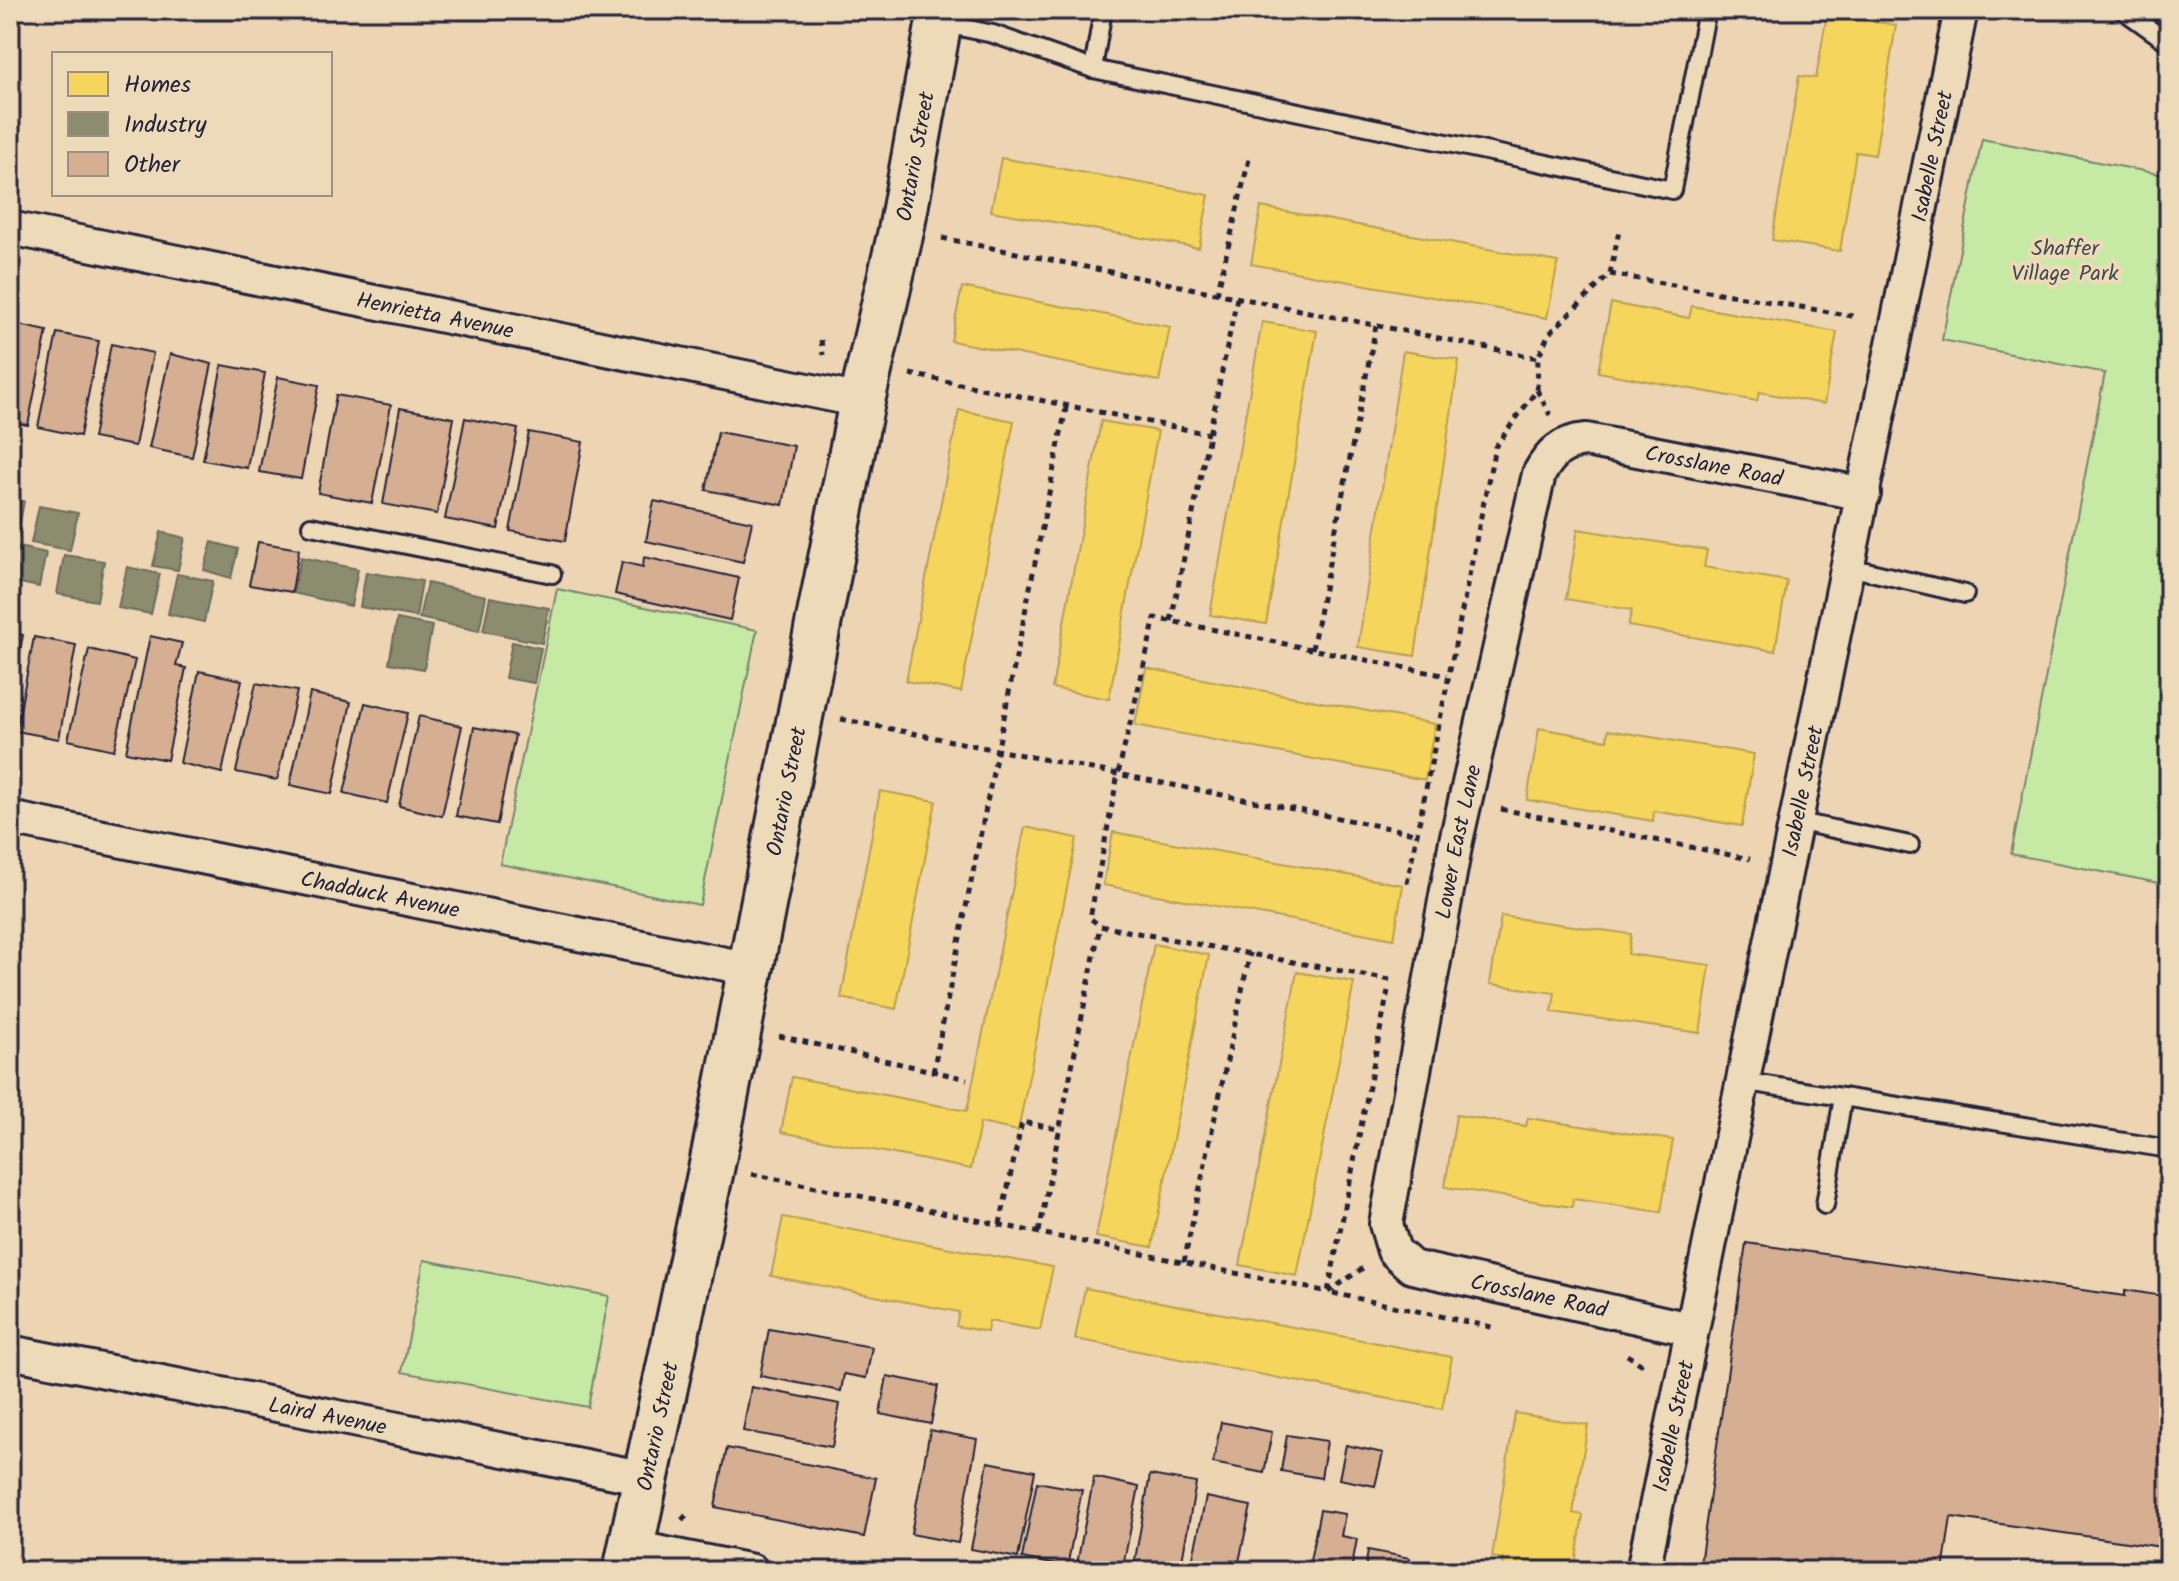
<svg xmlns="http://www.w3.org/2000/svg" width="2179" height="1581" font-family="Kalam,sans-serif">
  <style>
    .green { fill: #c6eaa3; stroke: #74866f; stroke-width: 2 }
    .homes { fill: #f6d55c; stroke: #b69f52; stroke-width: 2 }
    .industry { fill: #8c8c6e; stroke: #6c6c5f; stroke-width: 2 }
    .building { fill: #d6af92; stroke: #22223b; stroke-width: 2 }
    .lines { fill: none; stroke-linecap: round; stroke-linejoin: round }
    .lane-casing { stroke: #22223b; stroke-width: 22 }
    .street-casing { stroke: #22223b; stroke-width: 38 }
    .secondary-casing { stroke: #22223b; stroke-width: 50 }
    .path { stroke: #22223b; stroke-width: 5; stroke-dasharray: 6 6; stroke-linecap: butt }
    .lane { stroke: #eddab8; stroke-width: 16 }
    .street { stroke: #eddab8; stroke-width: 32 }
    .secondary { stroke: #eddab8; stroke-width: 44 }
    .labels { text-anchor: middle; stroke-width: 8; stroke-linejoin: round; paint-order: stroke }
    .street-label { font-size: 22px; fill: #22223b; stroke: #eddab8 }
    .park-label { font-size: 22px; fill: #434a50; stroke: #eddab8 }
  </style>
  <rect width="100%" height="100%" fill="#edd5b3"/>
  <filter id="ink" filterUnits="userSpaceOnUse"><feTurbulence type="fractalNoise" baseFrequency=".0125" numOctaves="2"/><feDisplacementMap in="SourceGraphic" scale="16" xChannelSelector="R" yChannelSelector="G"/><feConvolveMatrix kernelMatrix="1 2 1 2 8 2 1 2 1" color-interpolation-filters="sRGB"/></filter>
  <g filter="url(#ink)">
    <g class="green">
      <polygon points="1982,139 2169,176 2169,885 2011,854 2105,373 1942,340"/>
      <polygon points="557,589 757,630 700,905 500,864"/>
      <polygon points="424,1260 609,1296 588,1407 402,1372"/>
    </g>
    <g class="homes">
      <polygon points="1827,14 1896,25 1875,155 1856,152 1840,251 1772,240 1799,76 1816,78"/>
      <polygon points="1001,158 1209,195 1199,248 991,211"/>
      <polygon points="1261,207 1558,262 1547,318 1251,264"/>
      <polygon points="962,287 1170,327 1159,381 951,341"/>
      <polygon points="1611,303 1689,318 1692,306 1837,332 1824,404 1759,392 1757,401 1598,372"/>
      <polygon points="1262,322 1317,331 1266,624 1210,615"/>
      <polygon points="1403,351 1459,360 1415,656 1358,647"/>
      <polygon points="959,410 1014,421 961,692 906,681"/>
      <polygon points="1101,421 1158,431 1109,699 1052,688"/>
      <polygon points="1578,529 1707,550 1704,567 1787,581 1775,651 1628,626 1632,610 1566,599"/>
      <polygon points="1146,668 1435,724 1425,780 1135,725"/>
      <polygon points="1539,728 1607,740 1608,730 1754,754 1742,826 1654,811 1653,821 1527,800"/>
      <polygon points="880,791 936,801 896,1009 841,998"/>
      <polygon points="1025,827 1077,838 1018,1131 980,1123 971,1169 781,1132 792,1077 967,1111"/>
      <polygon points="1113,832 1403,885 1394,939 1103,885"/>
      <polygon points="1501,916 1631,934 1628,954 1710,965 1700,1033 1552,1012 1555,993 1490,984"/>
      <polygon points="1154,944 1209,955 1152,1247 1096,1237"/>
      <polygon points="1297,972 1354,982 1297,1276 1240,1265"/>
      <polygon points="1456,1115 1526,1126 1528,1118 1673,1140 1661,1212 1573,1199 1572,1207 1445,1187"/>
      <polygon points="783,1217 1053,1267 1040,1330 989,1321 987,1332 956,1326 959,1312 771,1276"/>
      <polygon points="1085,1288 1452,1357 1442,1409 1075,1339"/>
      <polygon points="1515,1413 1588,1425 1573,1513 1583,1515 1574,1571 1502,1571 1504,1559 1492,1557"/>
    </g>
    <g class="industry">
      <polygon points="10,499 24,501 17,539 10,538"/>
      <polygon points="39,506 78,513 70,550 31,543"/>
      <polygon points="161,532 185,538 178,570 153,566"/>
      <polygon points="212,542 238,549 231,578 204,570"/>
      <polygon points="10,545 46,553 39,587 10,581"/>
      <polygon points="64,555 104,561 97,601 57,594"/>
      <polygon points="301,557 358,569 351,606 293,593"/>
      <polygon points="127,567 160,574 151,614 118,608"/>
      <polygon points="366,572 422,581 416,617 360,607"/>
      <polygon points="177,574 213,581 204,622 168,614"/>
      <polygon points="427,583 486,596 479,631 419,618"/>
      <polygon points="490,597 549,608 542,643 483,631"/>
      <polygon points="397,619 432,626 424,669 389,663"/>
      <polygon points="512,642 541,648 534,683 505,678"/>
    </g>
    <g class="building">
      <polygon points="10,323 47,331 28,425 10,422"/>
      <polygon points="57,333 99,341 80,436 38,427"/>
      <polygon points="111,344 153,353 135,446 93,438"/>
      <polygon points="170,354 212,364 192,457 149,448"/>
      <polygon points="222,365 265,373 247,468 203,460"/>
      <polygon points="278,377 319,385 301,479 259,472"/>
      <polygon points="336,395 391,405 372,503 318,493"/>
      <polygon points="400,408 454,418 437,514 383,504"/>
      <polygon points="465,418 518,429 498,529 445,519"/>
      <polygon points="529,432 583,442 565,541 510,531"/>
      <polygon points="718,432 794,446 783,505 706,490"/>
      <polygon points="654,501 752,522 743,562 646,541"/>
      <polygon points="258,542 299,549 292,592 249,585"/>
      <polygon points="644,557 739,578 730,620 615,594 622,562 643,567"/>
      <polygon points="10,632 23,635 10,701"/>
      <polygon points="150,636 182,643 176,666 186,668 167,760 126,752"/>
      <polygon points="34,637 76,645 59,739 16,731"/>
      <polygon points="89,649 135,660 114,750 68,740"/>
      <polygon points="199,671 242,680 222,773 180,763"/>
      <polygon points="256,683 297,691 277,780 236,772"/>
      <polygon points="310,693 351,702 332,794 290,785"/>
      <polygon points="365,703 408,713 387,803 344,793"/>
      <polygon points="419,716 462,726 442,816 399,806"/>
      <polygon points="474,727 515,735 497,824 456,816"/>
      <polygon points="1746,1243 2125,1296 2125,1290 2169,1297 2169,1548 1951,1517 1943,1571 1699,1571"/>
      <polygon points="769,1329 872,1347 866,1378 844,1374 841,1391 760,1376"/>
      <polygon points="887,1376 938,1386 931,1424 880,1414"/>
      <polygon points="751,1387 840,1404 832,1447 743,1431"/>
      <polygon points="1221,1422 1272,1432 1264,1473 1213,1463"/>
      <polygon points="930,1430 977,1439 958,1543 911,1534"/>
      <polygon points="1287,1435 1327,1441 1321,1478 1281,1471"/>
      <polygon points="1346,1445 1383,1453 1375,1486 1339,1479"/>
      <polygon points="727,1448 876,1478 864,1537 715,1507"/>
      <polygon points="988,1462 1035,1471 1018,1558 971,1549"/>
      <polygon points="1150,1475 1196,1483 1180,1571 1133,1571"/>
      <polygon points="1094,1477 1139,1487 1122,1571 1076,1569"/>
      <polygon points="1037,1482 1082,1490 1067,1567 1022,1558"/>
      <polygon points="1206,1497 1251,1506 1237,1571 1190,1571"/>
      <polygon points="1320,1510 1345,1514 1341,1536 1357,1539 1351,1571 1308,1571"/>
      <polygon points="1368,1550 1410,1558 1408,1571 1365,1571"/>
    </g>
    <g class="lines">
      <g class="lane-casing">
        <g id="lane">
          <polyline points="2123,10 2169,43"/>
          <polyline points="940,23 993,34 1093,69 1672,190 1707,10"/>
          <polyline points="1093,69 1103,10"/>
          <polyline points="311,526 552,574"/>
          <polyline points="1849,567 1965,594"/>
          <polyline points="1795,821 1910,845"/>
          <polyline points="1741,1081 2169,1149"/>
          <polyline points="1825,1205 1843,1097"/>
        </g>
      </g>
      <g class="street-casing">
        <g id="street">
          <path id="s1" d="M 10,228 L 862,401"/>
          <path id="s2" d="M 10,818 L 750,969"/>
          <path id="s3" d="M 1690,1329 L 1412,1267 L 1394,1251 L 1386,1224 L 1456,841 L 1539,474 C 1550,454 1562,442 1586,440 L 1864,494"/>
          <path id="s4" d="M 10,1352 L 645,1478"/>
          <polyline points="631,1547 752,1571"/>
          <path id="s5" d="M 1643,1571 L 1961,10"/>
        </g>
      </g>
      <g class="secondary-casing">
        <g id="secondary">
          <path id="s6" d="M 626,1571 L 712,1165 L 862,401 L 901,231 L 941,10"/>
        </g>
      </g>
      <g class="path">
        <polyline points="942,238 1538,358"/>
        <polyline points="1610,274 1858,317"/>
        <polyline points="1217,294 1250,155"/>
        <polyline points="821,340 823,355"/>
        <polyline points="910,374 1209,434"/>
        <polyline points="1537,390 1550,415"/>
        <polyline points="1171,621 1237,298"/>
        <polyline points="1312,649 1376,326"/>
        <polyline points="841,719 1419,834"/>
        <polyline points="1501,809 1750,859"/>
        <polyline points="1407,883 1495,447 1537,390 1538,358 1548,335 1610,274 1619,231"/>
        <polyline points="1390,980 1100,926 1090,918 1118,774 1155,618 1447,676"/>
        <polyline points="1388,991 1328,1292 1496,1328"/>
        <polyline points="779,1036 967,1079"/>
        <polyline points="933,1072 1067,403"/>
        <polyline points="752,1174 1328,1292 1363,1268"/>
        <polyline points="1000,1224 1022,1122 1057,1129"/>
        <polyline points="1039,1232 1100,926"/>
        <polyline points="1184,1262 1250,953"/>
        <polyline points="1627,1355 1641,1364 1644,1359"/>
        <polyline points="682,1520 690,1511"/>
      </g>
      <use href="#lane" class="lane"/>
      <use href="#street" class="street"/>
      <use href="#secondary" class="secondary"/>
    </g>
  </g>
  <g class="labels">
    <g class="street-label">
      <text dy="8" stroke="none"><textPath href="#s6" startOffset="1444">Ontario Street</textPath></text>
      <text dy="8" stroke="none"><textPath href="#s5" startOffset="1444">Isabelle Street</textPath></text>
      <text dy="8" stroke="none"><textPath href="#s1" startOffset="434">Henrietta Avenue</textPath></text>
      <text dy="8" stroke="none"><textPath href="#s3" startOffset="1294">Crosslane Road</textPath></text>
      <text dy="8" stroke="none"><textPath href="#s6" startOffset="796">Ontario Street</textPath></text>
      <text dy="8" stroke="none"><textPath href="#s5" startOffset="796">Isabelle Street</textPath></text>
      <text dy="8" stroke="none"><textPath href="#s3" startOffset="726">Lower East Lane</textPath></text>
      <text dy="8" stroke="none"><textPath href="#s2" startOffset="378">Chadduck Avenue</textPath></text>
      <text transform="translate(1539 1295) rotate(12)" y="8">Crosslane Road</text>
      <text dy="8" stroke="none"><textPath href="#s4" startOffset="324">Laird Avenue</textPath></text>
      <text dy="8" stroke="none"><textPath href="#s5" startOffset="148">Isabelle Street</textPath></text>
      <text dy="8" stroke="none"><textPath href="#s6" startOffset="148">Ontario Street</textPath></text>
    </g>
    <g class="park-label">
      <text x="2065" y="255">Shaffer<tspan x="2065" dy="25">Village Park</tspan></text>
    </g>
  </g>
  <rect width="2179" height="1581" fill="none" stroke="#eddab8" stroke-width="40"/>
  <rect x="20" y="20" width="2139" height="1541" fill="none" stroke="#22223b" stroke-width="3" filter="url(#ink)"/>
  <rect x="52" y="52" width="280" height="144" fill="#eddab8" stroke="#9c9086" stroke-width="2"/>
  <rect x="68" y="72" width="40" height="24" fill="#f6d55c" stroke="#9c9086" stroke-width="2"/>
  <text x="124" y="92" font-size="24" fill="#22223b">Homes</text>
  <rect x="68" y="112" width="40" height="24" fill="#8c8c6e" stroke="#9c9086" stroke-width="2"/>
  <text x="124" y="132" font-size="24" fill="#22223b">Industry</text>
  <rect x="68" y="152" width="40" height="24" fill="#d6af92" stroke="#9c9086" stroke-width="2"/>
  <text x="124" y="172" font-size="24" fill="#22223b">Other</text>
</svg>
